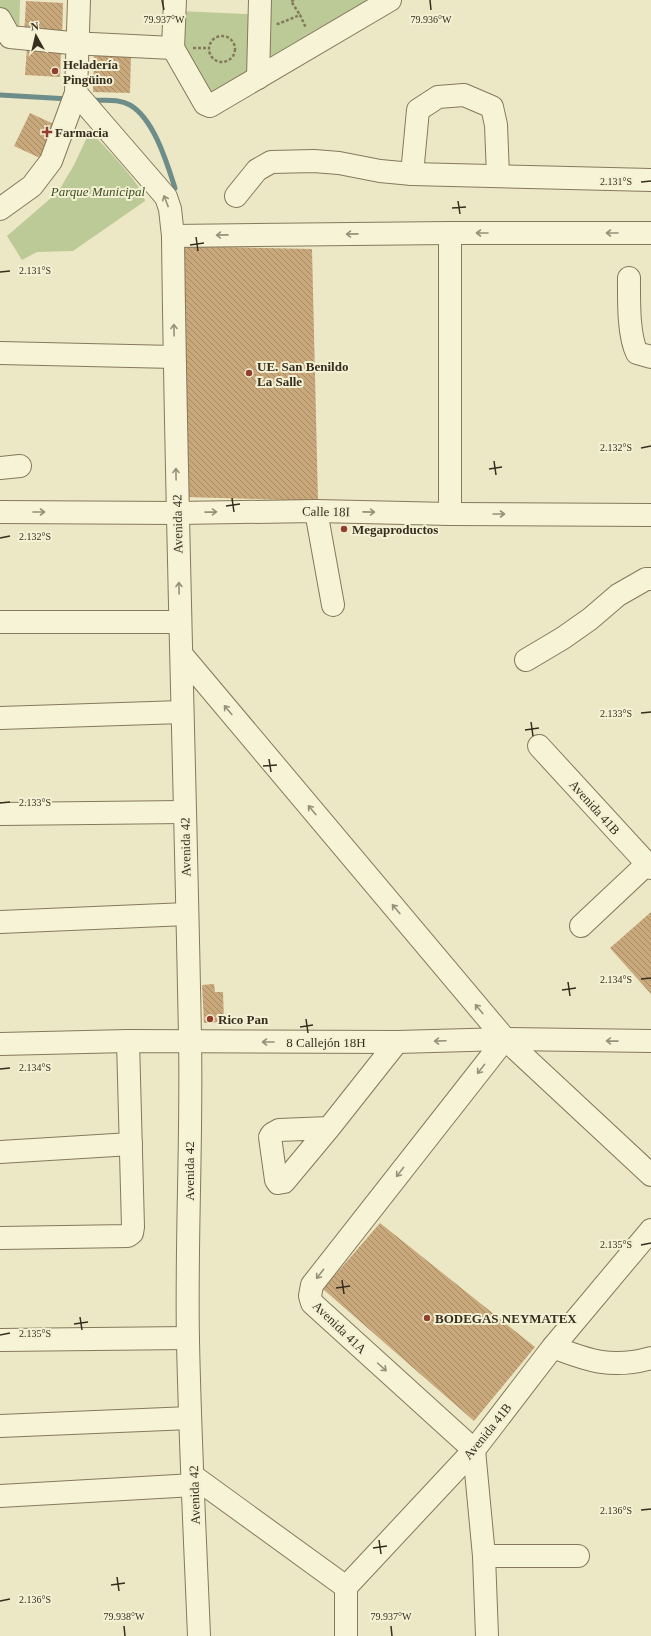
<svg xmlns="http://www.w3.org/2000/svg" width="651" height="1636" font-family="Georgia,serif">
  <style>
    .green { fill: #bcca98 }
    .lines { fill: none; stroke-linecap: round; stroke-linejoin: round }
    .stream { stroke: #6d8d8b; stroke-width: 5 }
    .building { fill: url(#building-back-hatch) }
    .minor-casing { stroke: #86795b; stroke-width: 24 }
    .path { stroke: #86795b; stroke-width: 2.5; stroke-dasharray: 3 2; stroke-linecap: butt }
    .minor { stroke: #f7f3d7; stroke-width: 22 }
    .oneway { stroke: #97907b }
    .ticks { fill: none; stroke: #372e1f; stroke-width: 1.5 }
    .poi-dot { fill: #923e2e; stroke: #f4f0d3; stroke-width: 1.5 }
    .labels { text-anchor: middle; stroke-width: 4; stroke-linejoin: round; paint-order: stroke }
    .poi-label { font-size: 13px; font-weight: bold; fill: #372e1f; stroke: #f4f0d3; text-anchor: start }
    .park-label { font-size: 13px; font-style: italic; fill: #405226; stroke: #f4f0d3 }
    .street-label { font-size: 13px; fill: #372e1f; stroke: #f4f0d3 }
    .ticks-label { font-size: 10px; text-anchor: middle; fill: #372e1f; stroke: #f4f0d3; stroke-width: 4; stroke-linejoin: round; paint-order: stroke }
  </style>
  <defs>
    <pattern id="building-back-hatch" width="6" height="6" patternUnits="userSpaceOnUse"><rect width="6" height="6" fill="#c9a87c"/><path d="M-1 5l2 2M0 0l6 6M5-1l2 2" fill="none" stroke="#a48965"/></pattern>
  </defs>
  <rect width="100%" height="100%" fill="#ece7c4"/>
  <g class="green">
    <polygon points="0,0 20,0 19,37 0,17"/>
    <polygon points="264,0 385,0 209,103 179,47 180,11 264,15"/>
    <path d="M 90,131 C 103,145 143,185 145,201 L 73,251 L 37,252 L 22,260 L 7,236 L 58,192 L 74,165 Z"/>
  </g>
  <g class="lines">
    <g class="stream">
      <polyline points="0,95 69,99"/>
      <path d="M 91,100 C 104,101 118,98 130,105 C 154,119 167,163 175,188"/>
    </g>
  </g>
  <g class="building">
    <polygon points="26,1 63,3 62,39 24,36"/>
    <polygon points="27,48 61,49 60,77 25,75"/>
    <polygon points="94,52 131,53 130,93 93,92"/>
    <polygon points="30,113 56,125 40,158 14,146"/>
    <polygon points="181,246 312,249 318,501 186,497"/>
    <polygon points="651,912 651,994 610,948"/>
    <polygon points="214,984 215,992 223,992 224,1022 204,1023 202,985"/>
    <polygon points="380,1223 535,1347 474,1421 323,1289"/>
  </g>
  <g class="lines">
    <g class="minor-casing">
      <g id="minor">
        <polyline points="0,19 10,37 71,43 173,48 175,0"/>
        <polyline points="173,48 205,104 210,106 390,0"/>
        <polyline points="258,78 260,0"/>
        <path d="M 76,93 L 166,197 L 170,209 L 173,236 C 176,503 185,770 190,1038 C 192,1139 186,1240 188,1341 C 190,1439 195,1538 199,1636"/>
        <polyline points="412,174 418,110 438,97 464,95 492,107 496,125 498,175"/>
        <polyline points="236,196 257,170 271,162 314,161 339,163 380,171 412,174 651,180"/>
        <polyline points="0,209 32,186 51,161 76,93 79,0"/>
        <polyline points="173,236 450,233 651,233"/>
        <path d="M 629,278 C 629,299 628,335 637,353 L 651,357"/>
        <polyline points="0,353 174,357"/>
        <polyline points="0,468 20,466"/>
        <polyline points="316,511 333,605"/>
        <polyline points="0,512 177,513 316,511 450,514 651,515"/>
        <polyline points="450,514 450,233"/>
        <polyline points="0,622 179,622"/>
        <polyline points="182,655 505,1039 651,1175"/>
        <polyline points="526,660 563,638 590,619 618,595 646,579 651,579"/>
        <polyline points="0,718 182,712"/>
        <polyline points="539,746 651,868"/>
        <polyline points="0,814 184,812"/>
        <polyline points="0,922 187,914"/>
        <polyline points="581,926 647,864"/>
        <polyline points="0,1044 128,1041 397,1042 505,1039 651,1041"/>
        <polyline points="329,1128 279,1130 272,1134 270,1137 276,1180 278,1183 284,1182 329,1128 397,1042"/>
        <polyline points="0,1152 131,1144"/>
        <polyline points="0,1238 128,1236 132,1233 133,1227 128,1041"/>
        <polyline points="0,1340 188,1338"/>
        <path d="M 553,1347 C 589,1361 612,1369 651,1358"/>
        <polyline points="0,1426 190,1418"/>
        <polyline points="193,1476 346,1587"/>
        <polyline points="0,1496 194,1485"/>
        <polyline points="484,1556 578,1556"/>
        <polyline points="346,1636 346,1587 474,1450 553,1347 651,1230"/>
        <polyline points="487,1636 484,1556 474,1450 312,1303 310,1296 312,1285 505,1039"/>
      </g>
    </g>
    <g class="path">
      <polyline points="294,0 291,1 300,15"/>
      <polyline points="277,23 278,24 300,15 306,28"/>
      <circle cx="222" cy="49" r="13"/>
      <polyline points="193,48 209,48"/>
    </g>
    <use href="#minor" class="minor"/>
  </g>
  <defs><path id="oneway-shaft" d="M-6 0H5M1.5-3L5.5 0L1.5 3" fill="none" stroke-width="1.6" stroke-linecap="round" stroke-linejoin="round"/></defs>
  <g class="oneway">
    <use href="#oneway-shaft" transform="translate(166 201) rotate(-111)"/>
    <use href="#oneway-shaft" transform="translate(482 233) rotate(-180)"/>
    <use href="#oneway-shaft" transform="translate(612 233) rotate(-180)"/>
    <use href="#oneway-shaft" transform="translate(352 234) rotate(179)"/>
    <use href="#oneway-shaft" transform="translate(222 235) rotate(179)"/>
    <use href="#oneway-shaft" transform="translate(174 330) rotate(-91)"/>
    <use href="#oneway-shaft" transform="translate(176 474) rotate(-91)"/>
    <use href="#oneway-shaft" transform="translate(39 512)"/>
    <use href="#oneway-shaft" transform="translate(211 512) rotate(-1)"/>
    <use href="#oneway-shaft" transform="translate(369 512) rotate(1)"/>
    <use href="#oneway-shaft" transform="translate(499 514)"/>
    <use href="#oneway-shaft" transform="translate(179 588) rotate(-91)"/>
    <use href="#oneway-shaft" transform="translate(228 710) rotate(-130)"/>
    <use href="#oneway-shaft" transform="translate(312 810) rotate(-130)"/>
    <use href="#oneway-shaft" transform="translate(396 909) rotate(-130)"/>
    <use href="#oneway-shaft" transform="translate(479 1009) rotate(-130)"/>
    <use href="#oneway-shaft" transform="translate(440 1041) rotate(178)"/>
    <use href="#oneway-shaft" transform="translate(612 1041) rotate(-179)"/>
    <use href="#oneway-shaft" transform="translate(268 1042) rotate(-180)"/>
    <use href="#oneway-shaft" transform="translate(481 1069) rotate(128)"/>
    <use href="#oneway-shaft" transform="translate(400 1172) rotate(128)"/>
    <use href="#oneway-shaft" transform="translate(320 1274) rotate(128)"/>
    <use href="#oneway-shaft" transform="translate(382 1367) rotate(42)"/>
  </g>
  <path class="ticks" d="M 162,0 L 164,10M 430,0 L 431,10M 641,182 L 651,181M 458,201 L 460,214M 452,208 L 466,207M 196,237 L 198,251M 190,245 L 204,243M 0,272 L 10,271M 641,448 L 651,446M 494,461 L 496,475M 489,469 L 502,467M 232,498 L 234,512M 226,506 L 240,504M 0,538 L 10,536M 641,713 L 651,712M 531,722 L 533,736M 525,730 L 539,728M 269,759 L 271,772M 263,766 L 277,765M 0,803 L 10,802M 641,979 L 651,978M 568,982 L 570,996M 562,990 L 576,988M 306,1019 L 308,1033M 300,1027 L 313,1025M 0,1069 L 10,1068M 641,1245 L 651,1243M 342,1280 L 344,1294M 336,1288 L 350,1286M 80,1317 L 82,1330M 74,1324 L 88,1322M 0,1335 L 10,1333M 641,1510 L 651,1509M 379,1540 L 381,1554M 373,1548 L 387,1546M 117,1577 L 119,1591M 111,1585 L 125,1583M 0,1601 L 10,1599M 124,1626 L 125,1636M 391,1626 L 392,1636"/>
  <g class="poi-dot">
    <circle cx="55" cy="71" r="4"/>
    <path d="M45 126h4v4h4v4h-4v4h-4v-4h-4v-4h4z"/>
    <circle cx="249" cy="373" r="4"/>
    <circle cx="344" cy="529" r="4"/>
    <circle cx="210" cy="1019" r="4"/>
    <circle cx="427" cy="1318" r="4"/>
  </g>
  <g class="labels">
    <g class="poi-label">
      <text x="63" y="69">Heladería<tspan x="63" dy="15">Pingüino</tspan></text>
      <text x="55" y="137">Farmacia</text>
      <text x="257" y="371">UE. San Benildo<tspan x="257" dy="15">La Salle</tspan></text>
      <text x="352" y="534">Megaproductos</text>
      <text x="218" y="1024">Rico Pan</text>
      <text x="435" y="1323">BODEGAS NEYMATEX</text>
    </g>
    <g class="park-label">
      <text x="98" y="196">Parque Municipal</text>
    </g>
    <g class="street-label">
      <text transform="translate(326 511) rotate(1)" y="5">Calle 18I</text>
      <text transform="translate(177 524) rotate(-91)" y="5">Avenida 42</text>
      <text transform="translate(595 807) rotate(48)" y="5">Avenida 41B</text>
      <text transform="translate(185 847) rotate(-91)" y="5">Avenida 42</text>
      <text x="326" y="1047">8 Callejón 18H</text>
      <text transform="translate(189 1171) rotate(-90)" y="5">Avenida 42</text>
      <text transform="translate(340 1327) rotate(44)" y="5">Avenida 41A</text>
      <text transform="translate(487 1431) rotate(-51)" y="5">Avenida 41B</text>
      <text transform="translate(194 1495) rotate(-92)" y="5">Avenida 42</text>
    </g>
  </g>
  <g class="ticks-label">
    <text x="164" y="23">79.937°W</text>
    <text x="431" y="23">79.936°W</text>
    <text x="616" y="185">2.131°S</text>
    <text x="35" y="274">2.131°S</text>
    <text x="616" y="451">2.132°S</text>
    <text x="35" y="540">2.132°S</text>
    <text x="616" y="717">2.133°S</text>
    <text x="35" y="806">2.133°S</text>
    <text x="616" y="983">2.134°S</text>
    <text x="35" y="1071">2.134°S</text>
    <text x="616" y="1248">2.135°S</text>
    <text x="35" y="1337">2.135°S</text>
    <text x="616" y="1514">2.136°S</text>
    <text x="35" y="1603">2.136°S</text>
    <text x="124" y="1620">79.938°W</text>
    <text x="391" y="1620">79.937°W</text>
  </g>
  <g transform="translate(36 36) rotate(352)" stroke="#f4f0d3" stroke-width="3" paint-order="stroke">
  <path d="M0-3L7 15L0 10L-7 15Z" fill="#372e1f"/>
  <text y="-6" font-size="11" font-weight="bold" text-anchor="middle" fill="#372e1f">N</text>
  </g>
</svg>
